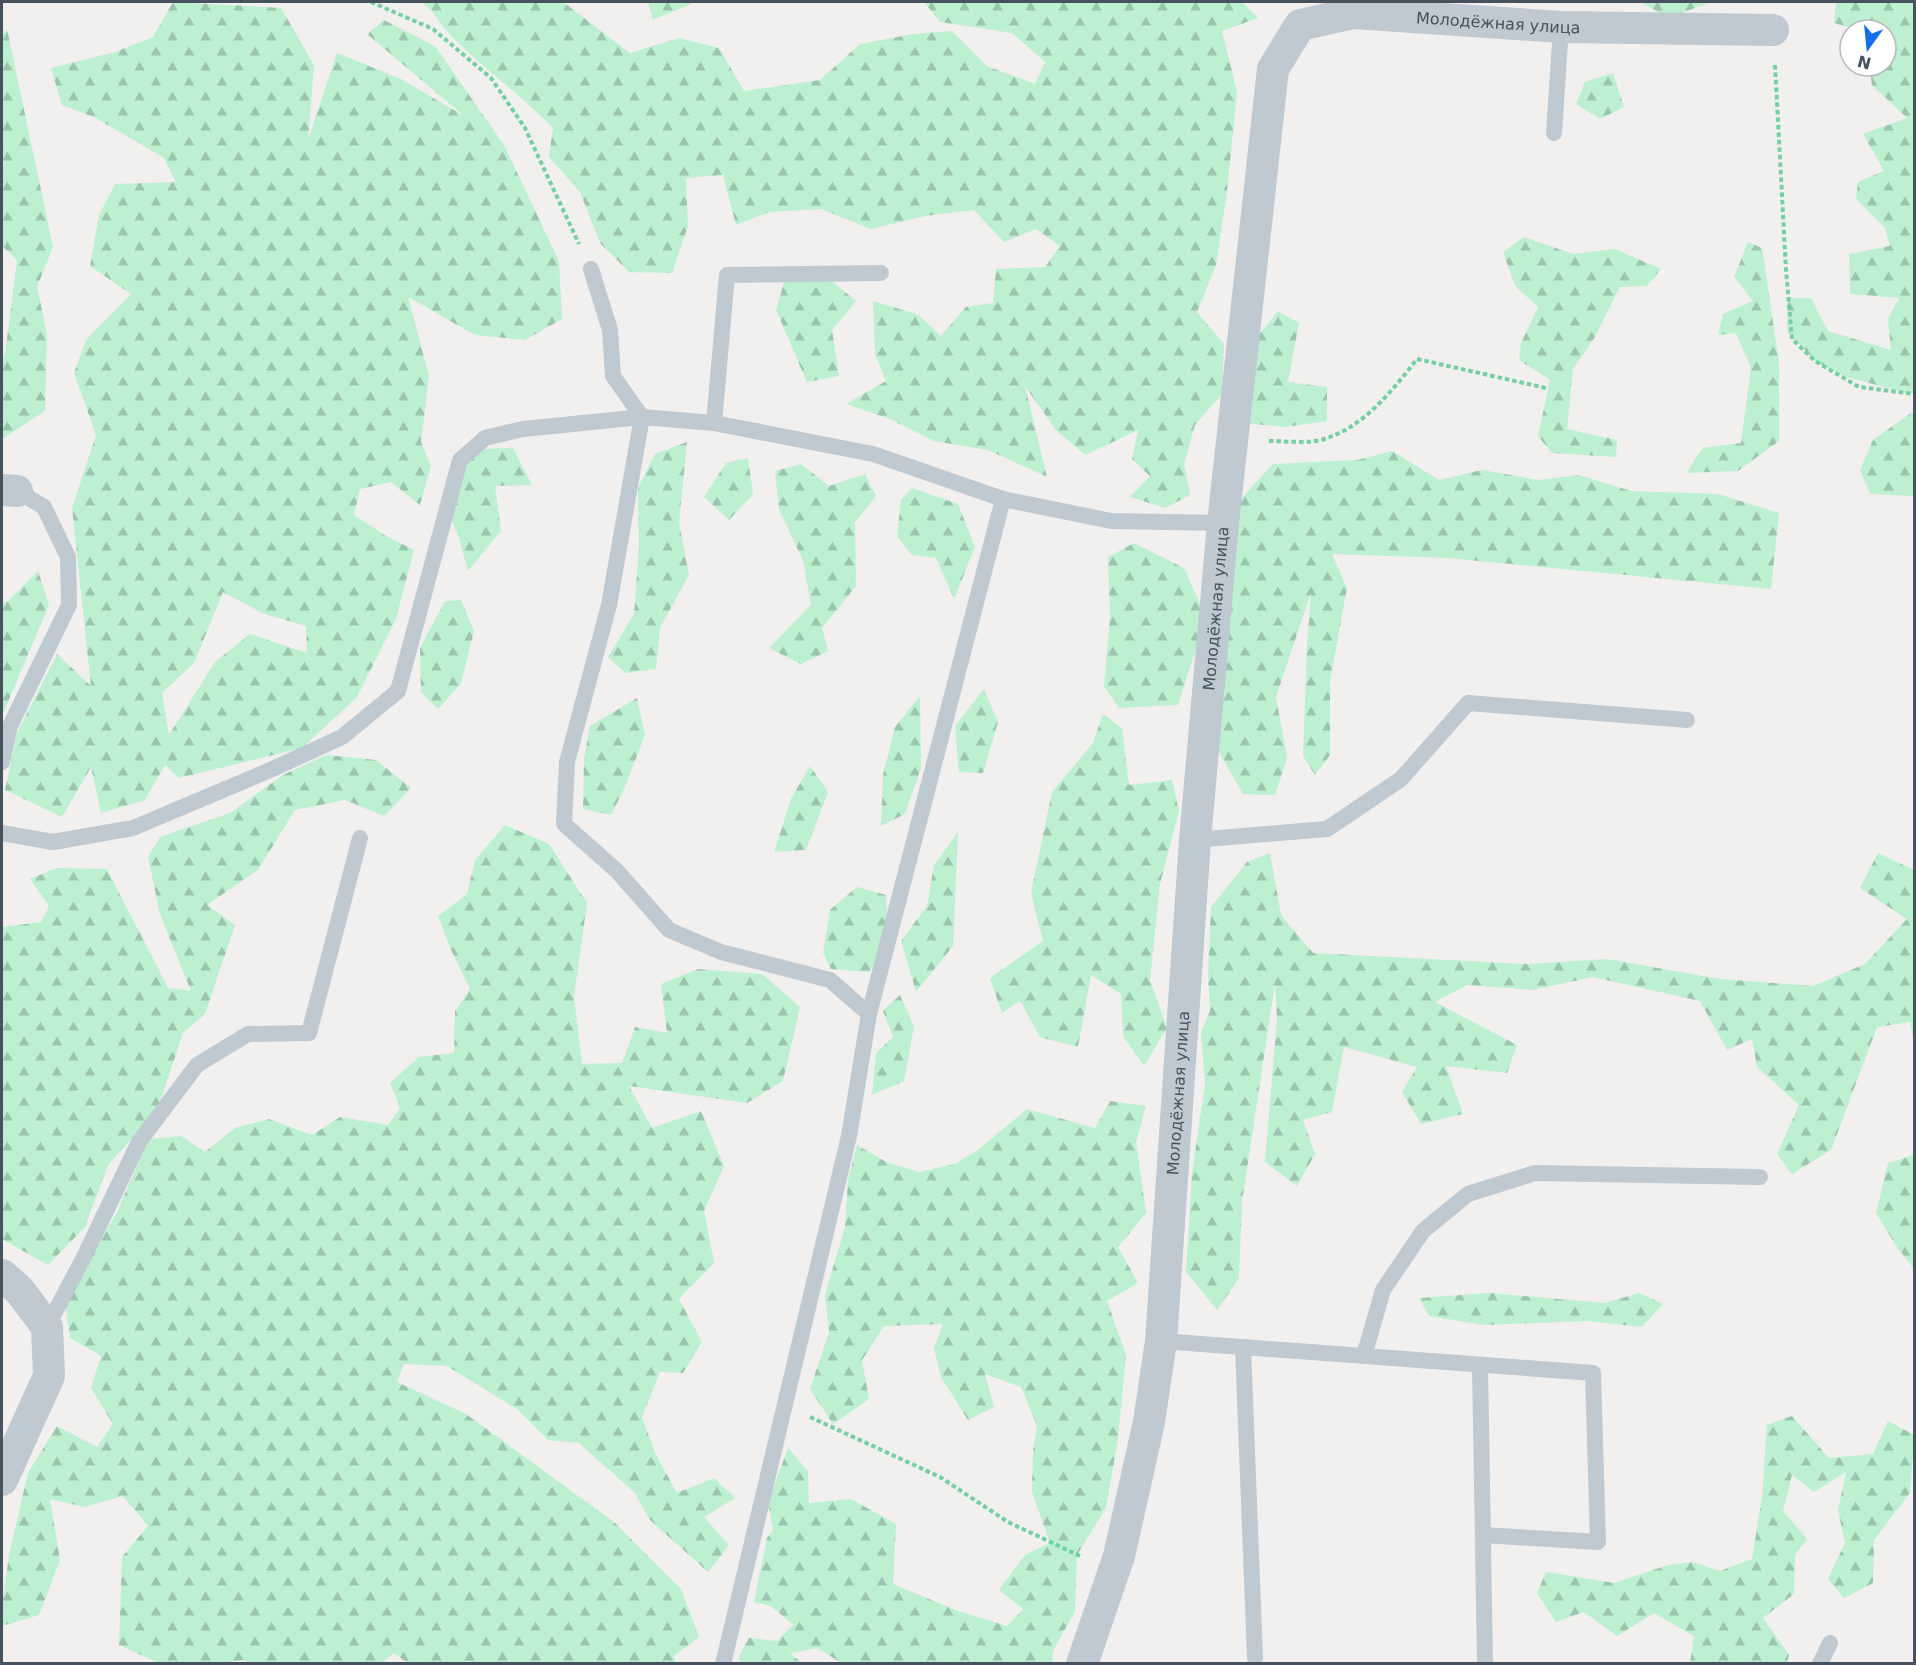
<svg xmlns="http://www.w3.org/2000/svg" width="1916" height="1665" font-family="'DejaVu Sans',sans-serif">
  <style>
    .forest { fill: url(#forest-firs); fill-rule: evenodd }
    .lines { fill: none; stroke-linecap: round; stroke-linejoin: round }
    .path { stroke: #73d0a2; stroke-width: 4; stroke-dasharray: 4.5 3; stroke-linecap: butt }
    .lane { stroke: #bfc9d1; stroke-width: 16 }
    .street { stroke: #bfc9d1; stroke-width: 32 }
    .labels { text-anchor: middle; stroke-width: 4.5; stroke-linejoin: round; paint-order: stroke }
    .street-label { font-size: 16px; fill: #46525d; stroke: #fff }
  </style>
  <defs>
    <pattern id="forest-firs" width="22" height="20" patternUnits="userSpaceOnUse" patternTransform="scale(1.5)"><rect width="22" height="20" fill="#bcf0d0"/><path d="M5 1l3.5 6h-7zM16 11l3.5 6h-7z" fill="#9bc5ac"/></pattern>
  </defs>
  <rect width="100%" height="100%" fill="#f2efef"/>
  <g class="forest">
    <path d="M 173,2 L 281,8 L 314,65 L 308,140 L 337,53 L 401,79 L 464,116 L 367,34 L 384,20 L 435,46 L 504,145 L 559,261 L 562,319 L 525,340 L 475,335 L 408,297 L 429,376 L 421,442 L 431,466 L 420,505 L 391,482 L 360,489 L 354,515 L 386,536 L 414,550 L 396,619 L 357,697 L 302,748 L 179,778 L 165,765 L 145,800 L 101,813 L 91,767 L 62,817 L 5,790 L 17,733 L 57,654 L 91,686 L 72,508 L 96,435 L 74,373 L 86,340 L 131,294 L 90,266 L 99,215 L 115,184 L 176,182 L 164,158 L 96,118 L 62,105 L 51,68 L 115,52 L 153,37 ZM 223,592 L 262,613 L 306,626 L 307,653 L 250,634 L 215,662 L 169,735 L 162,693 L 194,663 Z"/>
    <path d="M 422,2 L 563,2 L 630,53 L 679,38 L 719,48 L 744,91 L 820,80 L 860,44 L 913,34 L 952,31 L 987,66 L 1035,84 L 1045,62 L 1012,33 L 940,22 L 924,2 L 1242,2 L 1258,18 L 1222,31 L 1237,92 L 1227,191 L 1216,265 L 1197,312 L 1224,344 L 1222,394 L 1195,425 L 1184,464 L 1190,495 L 1165,508 L 1130,497 L 1150,476 L 1132,459 L 1138,430 L 1085,455 L 1056,430 L 1025,386 L 1047,477 L 988,450 L 934,441 L 890,419 L 846,404 L 886,381 L 875,354 L 873,301 L 919,315 L 941,336 L 966,307 L 993,303 L 996,269 L 1045,267 L 1060,246 L 1036,229 L 1004,242 L 974,210 L 925,216 L 871,229 L 821,209 L 770,212 L 736,225 L 723,175 L 686,178 L 688,226 L 672,273 L 629,272 L 600,243 L 580,192 L 549,157 L 553,128 C 521,95 484,69 452,37 C 441,25 435,12 422,2 Z"/>
    <polygon points="648,2 692,2 691,4 653,20"/>
    <polygon points="1640,2 1711,2 1669,18"/>
    <polygon points="1836,2 1914,2 1914,393 1906,393 1847,377 1816,362 1787,331 1788,298 1811,298 1828,331 1891,350 1888,319 1899,298 1850,294 1849,254 1890,246 1885,228 1856,199 1858,182 1884,171 1863,134 1907,118 1872,85 1869,66 1886,66 1886,30 1859,30 1834,23"/>
    <polygon points="7,29 53,247 37,287 47,334 45,411 2,439 2,362 5,354 17,260 2,246 2,173 4,162 2,161 2,35"/>
    <polygon points="1613,73 1624,107 1600,119 1576,104 1585,82"/>
    <polygon points="1524,237 1573,254 1615,249 1661,269 1647,286 1620,287 1595,337 1573,369 1567,429 1617,440 1616,457 1552,453 1538,436 1550,380 1519,360 1521,343 1538,307 1515,286 1503,252"/>
    <polygon points="1748,242 1762,248 1779,363 1779,441 1738,471 1686,473 1703,448 1741,443 1751,368 1736,333 1718,335 1723,314 1753,301 1734,277"/>
    <polygon points="828,278 856,301 832,330 839,376 807,382 776,310 785,279"/>
    <polygon points="1278,311 1299,323 1288,382 1327,387 1327,421 1285,427 1243,423 1249,347"/>
    <polygon points="1911,413 1914,414 1914,496 1870,494 1860,470 1873,440"/>
    <polygon points="687,442 679,523 689,575 660,628 656,669 625,673 608,657 634,614 639,547 638,488 655,454"/>
    <polygon points="513,448 532,485 495,486 501,531 468,571 459,538 448,510 461,472 480,449"/>
    <polygon points="1392,451 1439,480 1482,470 1538,480 1579,475 1631,491 1718,494 1779,513 1771,589 1448,558 1332,554 1347,588 1330,681 1330,755 1315,775 1303,756 1307,645 1311,593 1276,697 1287,758 1275,795 1243,794 1212,740 1241,499 1273,464 1357,460"/>
    <polygon points="748,458 753,494 729,520 704,497 726,463"/>
    <polygon points="801,464 829,486 865,474 876,496 855,522 856,586 822,628 828,651 801,664 769,648 811,605 803,561 779,509 775,471"/>
    <polygon points="912,488 958,504 975,547 954,599 936,558 912,555 897,537 901,500"/>
    <polygon points="1134,543 1184,568 1206,617 1178,705 1119,708 1104,686 1110,617 1108,557"/>
    <polygon points="38,571 49,605 2,716 2,604 8,601"/>
    <polygon points="461,600 474,631 461,684 438,709 421,692 420,648 445,601"/>
    <polygon points="984,689 998,722 983,773 959,772 955,726"/>
    <polygon points="920,696 921,768 905,814 881,826 883,775 895,727"/>
    <polygon points="637,698 645,735 624,789 611,815 583,809 584,759 590,726"/>
    <polygon points="1103,714 1122,728 1129,785 1172,780 1179,811 1160,884 1150,980 1167,1028 1144,1066 1123,1036 1121,994 1091,975 1078,1047 1040,1037 1020,1001 1002,1013 990,978 1043,941 1031,893 1052,792 1093,743"/>
    <polygon points="326,755 376,760 411,788 384,816 345,800 295,810 258,870 207,905 235,925 205,1014 183,1033 157,1111 108,1165 85,1227 48,1265 2,1239 2,927 41,922 49,906 30,879 57,868 107,869 168,988 191,991 160,914 148,857 160,837 230,813 283,775"/>
    <polygon points="810,766 828,792 806,850 774,852 791,799"/>
    <polygon points="505,825 549,844 587,903 574,997 582,1064 622,1063 635,1027 667,1033 661,984 698,969 762,974 800,1007 783,1081 747,1103 629,1086 652,1128 701,1111 724,1166 704,1211 714,1263 679,1299 702,1342 683,1373 660,1372 642,1417 655,1453 677,1493 714,1478 735,1498 704,1517 729,1545 708,1572 649,1519 635,1493 579,1443 548,1440 517,1409 447,1366 404,1364 397,1382 466,1414 614,1522 681,1589 699,1637 674,1656 675,1663 476,1664 468,1661 461,1664 409,1664 394,1653 380,1664 256,1664 242,1660 220,1663 159,1663 119,1645 122,1557 148,1526 123,1496 85,1507 50,1499 60,1560 39,1615 2,1626 2,1605 9,1555 28,1473 57,1426 97,1447 113,1424 91,1388 101,1356 70,1338 65,1303 117,1212 149,1139 181,1136 205,1152 235,1128 269,1119 312,1135 340,1117 388,1125 400,1108 390,1083 419,1057 454,1053 455,1011 470,989 452,952 438,916 467,894 475,860"/>
    <polygon points="958,832 953,946 916,992 901,941 927,906 934,865"/>
    <polygon points="1270,853 1281,915 1313,953 1528,964 1607,959 1720,979 1813,986 1865,964 1907,919 1860,888 1878,853 1914,870 1914,1042 1910,1022 1877,1027 1831,1150 1792,1174 1777,1154 1799,1105 1757,1067 1752,1039 1727,1050 1700,1001 1593,977 1533,990 1467,985 1435,1002 1517,1045 1507,1073 1446,1066 1463,1114 1421,1124 1402,1092 1417,1067 1344,1047 1332,1112 1303,1120 1315,1154 1297,1186 1265,1162 1277,1018 1275,983 1242,1202 1239,1278 1217,1310 1186,1272 1192,1173 1205,1085 1201,1033 1210,1011 1208,974 1211,907 1247,862"/>
    <polygon points="857,887 886,895 889,941 869,972 831,969 823,953 830,910"/>
    <polygon points="900,995 914,1026 904,1081 872,1095 876,1053 893,1037 883,1011"/>
    <polygon points="1110,1101 1146,1106 1136,1142 1146,1213 1118,1247 1138,1283 1107,1301 1126,1355 1118,1438 1106,1508 1077,1555 1075,1611 1053,1651 1052,1663 841,1663 818,1648 790,1653 802,1663 740,1663 739,1656 749,1638 777,1641 793,1625 771,1606 754,1602 767,1538 773,1530 768,1502 788,1448 808,1471 809,1503 851,1499 896,1524 893,1584 958,1611 1007,1626 1023,1609 999,1590 1025,1555 1050,1543 1032,1492 1033,1451 1037,1426 1021,1387 985,1374 994,1407 968,1420 941,1377 934,1348 943,1324 884,1326 862,1360 869,1399 833,1424 810,1389 829,1332 825,1295 845,1227 848,1180 857,1145 886,1162 919,1172 955,1164 978,1150 1027,1109 1095,1128"/>
    <polygon points="1914,1155 1914,1269 1897,1247 1876,1213 1888,1163"/>
    <polygon points="1490,1293 1604,1303 1639,1293 1663,1304 1642,1327 1587,1321 1484,1325 1429,1316 1419,1298"/>
    <polygon points="1792,1416 1829,1458 1873,1454 1888,1421 1914,1435 1914,1441 1910,1493 1874,1540 1873,1583 1844,1598 1828,1579 1845,1543 1838,1510 1846,1472 1814,1492 1792,1475 1783,1511 1807,1539 1795,1555 1794,1594 1763,1618 1789,1655 1787,1663 1690,1663 1694,1636 1654,1613 1617,1636 1584,1612 1556,1622 1537,1593 1546,1572 1614,1583 1668,1565 1693,1562 1720,1571 1752,1559 1762,1497 1767,1425"/>
  </g>
  <g class="lines">
    <g class="path">
      <polyline points="371,2 433,29 491,78 525,128 579,244"/>
      <polyline points="1775,65 1786,270 1792,339 1815,361 1859,387 1914,394"/>
      <path d="M 1269,441 C 1284,441 1310,444 1324,439 C 1364,427 1392,391 1417,359 L 1546,388"/>
      <polyline points="810,1417 940,1477 1008,1522 1080,1556"/>
    </g>
    <g class="lane">
      <polyline points="1554,133 1561,27"/>
      <polyline points="591,269 610,330 613,376 642,417 609,605 567,762 564,824 617,871 669,930 721,952 830,980 869,1014"/>
      <polyline points="714,423 727,275 881,273"/>
      <polyline points="2,762 10,726 69,605 68,557 44,507 17,491"/>
      <polyline points="2,833 53,842 133,828 268,771 342,737 398,691 460,460 485,438 523,429 642,417 714,423 873,454 1003,499 1111,521 1223,523"/>
      <polyline points="1195,840 1327,829 1401,779 1468,703 1687,720"/>
      <polyline points="47,1327 84,1257 139,1142 197,1065 248,1034 309,1033 360,838"/>
      <polyline points="1161,1341 1593,1373 1598,1542 1483,1535"/>
      <polyline points="1243,1347 1255,1658"/>
      <polyline points="1364,1356 1383,1290 1423,1231 1468,1194 1535,1173 1760,1177"/>
      <polyline points="1480,1365 1485,1664"/>
      <polyline points="723,1664 849,1136 869,1014 1003,499"/>
      <polyline points="1820,1664 1830,1643"/>
    </g>
    <g class="street">
      <polyline points="2,490 17,491"/>
      <polyline points="2,1275 20,1291 47,1327 49,1376 2,1480"/>
      <path id="s1" d="M 1082,1664 L 1119,1556 L 1149,1422 L 1161,1341 L 1195,840 L 1223,523 L 1273,69 L 1300,25 L 1354,13 L 1561,27 L 1773,30"/>
    </g>
  </g>
  <g class="labels">
    <g class="street-label">
      <text dy="6" stroke="none"><textPath href="#s1" startOffset="1862">Молодёжная улица</textPath></text>
      <text dy="6" stroke="none"><textPath href="#s1" startOffset="1068">Молодёжная улица</textPath></text>
      <text dy="6" stroke="none"><textPath href="#s1" startOffset="582">Молодёжная улица</textPath></text>
    </g>
  </g>
  <rect width="1916" height="1665" fill="none" stroke="#46525d" stroke-width="6"/>
  <g transform="translate(1868 48) rotate(195)"><circle r="28" fill="#ffffff" stroke="#b5babe" stroke-width="1.5"/>
  <path d="M0-4.5L10 22L0 15L-10 22Z" fill="#136fe7"/>
  <text y="-9" font-size="16" font-weight="bold" text-anchor="middle" fill="#46525d">N</text>
  </g>
</svg>
